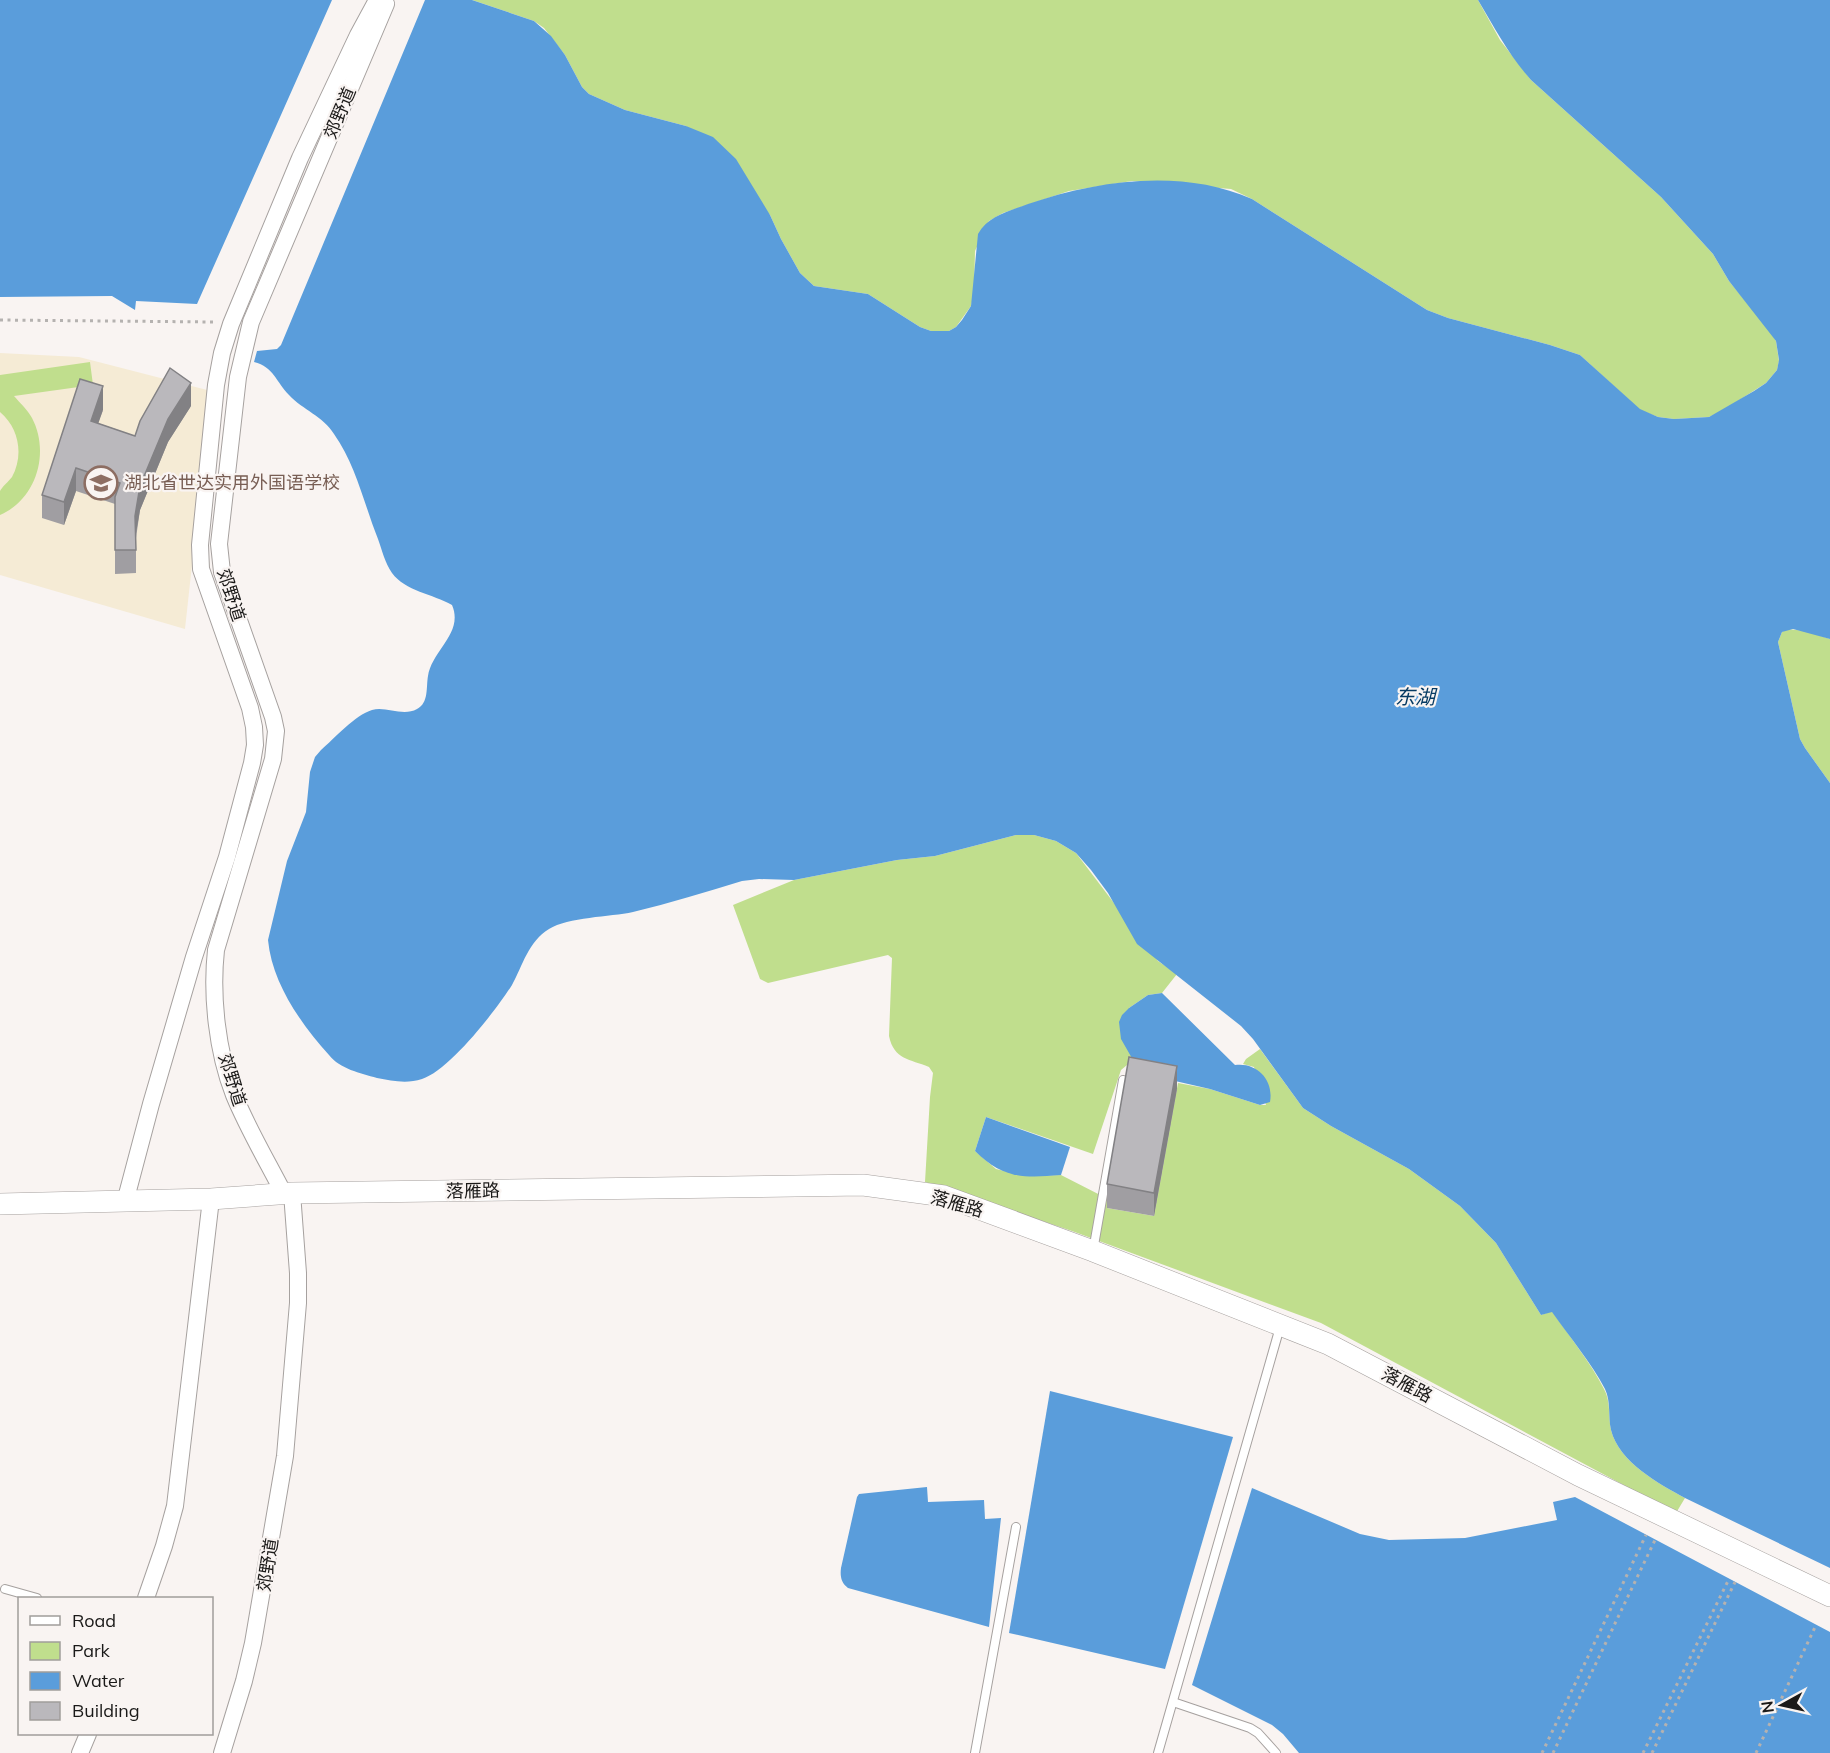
<svg xmlns="http://www.w3.org/2000/svg" width="1830" height="1753" font-family="Mulish,'Noto Sans SC',sans-serif">
  <style>
    .education { fill: #f5ebd5 }
    .green { fill: #c0de8d }
    .water { fill: #5a9ddb }
    .lines { fill: none; stroke-linecap: round; stroke-linejoin: round }
    .service-casing { stroke: #a6a19f; stroke-width: 10 }
    .minor-casing { stroke: #a6a19f; stroke-width: 18 }
    .tertiary-casing { stroke: #a6a19f; stroke-width: 22 }
    .path { stroke: #b5b2b0; stroke-width: 3; stroke-dasharray: 3 4.5; stroke-linecap: butt }
    .service { stroke: #fff; stroke-width: 8 }
    .minor { stroke: #fff; stroke-width: 16 }
    .tertiary { stroke: #fff; stroke-width: 21 }
    .wall { fill: #a09ea2 }
    .shaded-wall { fill: #828184 }
    .building { fill: #bab8bc; stroke: #828184; stroke-width: 1.5 }
    .labels { text-anchor: middle; stroke-width: 4.5; stroke-linejoin: round; paint-order: stroke }
    .street-label { font-size: 18px; fill: #1b1a19; stroke: #f9f4f2 }
    .education-label { font-size: 18px; fill: #785e54; stroke: #f9f4f2; text-anchor: start }
    .water-label { font-size: 20px; font-style: italic; fill: #073b63; stroke: #f9f4f2 }
  </style>
  <rect width="100%" height="100%" fill="#f9f4f2"/>
  <polygon class="education" points="0,353 79,357 211,391 185,629 0,575"/>
  <g class="green">
    <polygon points="472,0 1478,0 1500,40 1531,80 1661,197 1713,254 1729,281 1770,331 1776,341 1779,361 1777,370 1766,383 1722,411 1709,417 1674,419 1658,417 1640,410 1580,355 1550,345 1448,318 1427,310 1252,199 1231,189 1132,181 1069,191 1003,213 989,221 975,251 974,293 971,306 956,327 949,331 931,331 920,327 868,294 814,286 800,273 781,239 770,215 686,126 625,110 589,94 582,87 565,55 544,28 534,21"/>
    <path d="M 90,362 L 93,385 L 14,396 C 20,403 27,409 32,418 C 50,452 37,499 0,515 C 0,509 0,497 0,491 C 2,487 9,481 12,477 C 24,455 19,428 0,412 L 0,375 Z"/>
    <polygon points="1787,629 1806,631 1830,639 1830,783 1805,748 1800,739 1778,642 1782,632"/>
    <path d="M 1016,835 L 1034,835 L 1056,841 L 1076,853 L 1158,961 L 1177,974 L 1162,993 L 1148,995 L 1129,1008 L 1133,1060 L 1121,1070 L 1093,1154 L 986,1117 L 975,1151 L 996,1169 L 1026,1176 L 1061,1175 L 1108,1199 L 1107,1208 L 1154,1216 L 1178,1083 L 1210,1089 L 1260,1105 L 1266,1105 L 1254,1067 L 1243,1064 L 1246,1059 L 1260,1049 L 1303,1108 L 1331,1126 L 1409,1169 L 1460,1206 L 1496,1243 L 1541,1315 L 1552,1311 C 1569,1336 1591,1363 1604,1389 C 1611,1401 1608,1417 1611,1430 C 1619,1462 1659,1484 1685,1498 L 1676,1513 L 1321,1323 L 1072,1231 L 925,1182 L 930,1097 L 933,1073 L 929,1067 C 910,1059 894,1060 889,1036 L 892,958 L 888,955 L 768,983 L 760,979 L 733,905 L 794,880 L 897,860 L 935,856 Z"/>
  </g>
  <g class="water">
    <polygon points="0,0 332,0 197,304 136,301 135,310 112,296 0,297"/>
    <path d="M 425,0 L 472,0 L 534,21 L 551,36 L 565,55 L 582,87 L 589,94 L 625,110 L 686,126 L 713,137 L 736,159 L 770,215 L 781,239 L 800,273 L 814,286 L 868,294 L 920,327 L 931,331 L 949,331 L 956,327 L 962,320 L 971,306 L 978,234 C 988,216 1009,211 1028,204 C 1097,180 1183,168 1252,199 L 1427,310 L 1448,318 L 1550,345 L 1580,355 L 1640,409 L 1658,417 L 1674,419 L 1709,417 L 1754,391 L 1766,383 L 1777,370 L 1779,360 L 1776,341 L 1729,281 L 1713,254 L 1661,197 L 1531,80 C 1508,54 1496,30 1478,0 L 1830,0 L 1830,639 L 1793,629 L 1782,632 L 1778,642 L 1800,739 L 1805,748 L 1830,783 L 1830,1568 L 1685,1498 C 1659,1484 1619,1462 1611,1430 C 1608,1417 1611,1401 1605,1389 C 1592,1364 1569,1336 1552,1312 L 1541,1315 L 1496,1243 L 1460,1206 L 1409,1169 L 1331,1126 L 1303,1108 L 1253,1039 L 1241,1026 L 1137,944 L 1108,893 L 1091,870 L 1076,853 L 1056,841 L 1034,835 L 1016,835 L 935,856 L 897,860 L 794,880 L 759,879 L 742,881 C 706,892 670,903 633,912 C 610,917 568,917 549,929 C 528,942 523,965 512,985 C 496,1010 450,1070 422,1079 C 407,1084 392,1081 377,1078 C 360,1073 340,1069 329,1055 C 301,1024 272,983 268,940 L 287,861 L 306,812 L 310,772 L 315,757 L 321,750 C 334,739 355,715 372,710 C 386,706 403,717 417,709 C 429,703 426,687 428,676 C 432,650 464,633 452,605 C 433,594 405,591 392,573 C 385,563 382,550 378,539 C 364,504 356,465 334,434 C 323,416 303,410 289,395 C 276,382 274,367 254,362 L 257,351 L 277,349 L 281,345 Z"/>
    <path d="M 1162,993 L 1235,1065 C 1257,1062 1274,1080 1270,1102 L 1260,1105 L 1210,1089 L 1162,1078 L 1133,1060 L 1121,1039 L 1119,1022 L 1122,1015 L 1129,1008 L 1148,995 Z"/>
    <path d="M 986,1117 L 1070,1147 L 1061,1175 C 1024,1178 1003,1179 975,1151 Z"/>
    <polygon points="1050,1391 1233,1437 1165,1669 1009,1633"/>
    <path d="M 927,1487 L 928,1502 L 984,1500 L 985,1519 L 1001,1518 L 989,1627 L 848,1588 C 841,1583 840,1576 841,1568 L 857,1497 L 859,1494 Z"/>
    <polygon points="1252,1488 1360,1534 1389,1540 1465,1538 1557,1520 1553,1502 1575,1497 1830,1632 1830,1753 1299,1753 1283,1734 1272,1725 1192,1685"/>
  </g>
  <g class="lines">
    <g class="service-casing">
      <g id="service">
        <polyline points="1093,1251 1123,1080"/>
        <polyline points="5,1589 37,1598"/>
        <polyline points="1173,1702 1250,1728 1258,1733 1276,1753"/>
        <polyline points="975,1753 1016,1527"/>
        <polyline points="1158,1753 1280,1327"/>
      </g>
    </g>
    <g class="minor-casing">
      <g id="minor">
        <path d="M 284,1194 C 267,1161 248,1129 234,1095 C 217,1052 211,995 216,950 L 273,759 L 276,731 L 273,717 L 222,572 L 219,544 L 238,377 L 251,322 L 386,4 L 382,1"/>
        <polyline points="125,1202 151,1104 194,957 227,857 252,763 255,745 254,727 250,708 201,569 200,545 216,385 222,353 231,324 300,158 358,35 377,0"/>
        <polyline points="146,1598 164,1546 175,1506 211,1199"/>
        <polyline points="80,1753 88,1734"/>
        <polyline points="222,1753 244,1681 253,1643 285,1456 298,1303 298,1273 292,1193"/>
      </g>
    </g>
    <g class="tertiary-casing">
      <polyline id="tertiary" points="0,1204 211,1199 292,1193 863,1185 944,1196 1093,1251 1328,1344 1578,1475 1830,1596"/>
    </g>
    <g class="path">
      <polyline points="0,320 214,322"/>
      <polyline points="1542,1753 1646,1535"/>
      <polyline points="1553,1753 1655,1540"/>
      <polyline points="1643,1753 1729,1579"/>
      <polyline points="1652,1753 1735,1582"/>
      <polyline points="1756,1753 1816,1625"/>
    </g>
    <use href="#service" class="service"/>
    <use href="#minor" class="minor"/>
    <use href="#tertiary" class="tertiary"/>
  </g>
  <g class="wall">
    <polygon points="191,406 168,442 140,510 136,538 136,573 115,574 115,504 76,491 64,525 42,518 42,495 103,410 98,423 135,436"/>
    <polygon points="1177,1089 1154,1216 1107,1208 1107,1184"/>
  </g>
  <g class="shaded-wall">
    <polygon points="191,383 191,406 168,442 140,510 135,539 135,516 140,486 168,419"/>
    <polygon points="103,386 103,410 91,444 91,421"/>
    <polygon points="76,468 76,491 64,525 64,502"/>
    <polygon points="1177,1066 1177,1089 1154,1216 1154,1193"/>
  </g>
  <g class="building">
    <polygon points="170,368 191,383 168,419 140,486 135,516 136,550 115,550 115,497 120,483 76,468 64,502 42,495 80,379 103,386 91,421 135,436 140,421"/>
    <polygon points="1129,1057 1177,1066 1154,1193 1107,1184"/>
  </g>
  <defs>
    <g id="school-ring" transform="scale(1.725)"><circle r="9.5" fill="#f9f4f2" stroke="#8d6e63" stroke-width="1.5"/><path d="M0-5L7-2L0 1L-7-2ZM-4 1L0 2.5L4 1V4Q0 6-4 4Z" fill="#8d6e63"/></g>
  </defs>
  <g fill-rule="evenodd">
    <use href="#school-ring" x="101" y="483"/>
  </g>
  <g class="labels">
    <g class="street-label">
      <text transform="translate(340 113) rotate(-67)" y="6">郊野道</text>
      <text transform="translate(231 595) rotate(72)" y="6">郊野道</text>
      <text transform="translate(232 1080) rotate(73)" y="6">郊野道</text>
      <text transform="translate(473 1191) rotate(-1)" y="6">落雁路</text>
      <text transform="translate(957 1204) rotate(16)" y="6">落雁路</text>
      <text transform="translate(1407 1385) rotate(28)" y="6">落雁路</text>
      <text transform="translate(268 1565) rotate(-81)" y="6">郊野道</text>
    </g>
    <g class="education-label">
      <text x="124" y="489">湖北省世达实用外国语学校</text>
    </g>
    <g class="water-label">
      <text x="1415" y="704">东湖</text>
    </g>
  </g>
  <rect x="18" y="1597" width="195" height="138" fill="#f9f4f2" stroke="#a09d9b" stroke-width="1.5"/>
  <rect x="30" y="1616" width="30" height="9" fill="#ffffff" stroke="#a09d9b" stroke-width="1.5"/>
  <text x="72" y="1627" font-size="18" fill="#1b1a19">Road</text>
  <rect x="30" y="1642" width="30" height="18" fill="#c0de8d" stroke="#a09d9b" stroke-width="1.5"/>
  <text x="72" y="1657" font-size="18" fill="#1b1a19">Park</text>
  <rect x="30" y="1672" width="30" height="18" fill="#5a9ddb" stroke="#a09d9b" stroke-width="1.5"/>
  <text x="72" y="1687" font-size="18" fill="#1b1a19">Water</text>
  <rect x="30" y="1702" width="30" height="18" fill="#bab8bc" stroke="#a09d9b" stroke-width="1.5"/>
  <text x="72" y="1717" font-size="18" fill="#1b1a19">Building</text>
  <g transform="translate(1782 1705) rotate(262)" stroke="#f9f4f2" stroke-width="4.5" paint-order="stroke">
  <path d="M0-4.5L10 22L0 15L-10 22Z" fill="#1b1a19"/>
  <text y="-9" font-size="16" font-weight="bold" text-anchor="middle" fill="#1b1a19">N</text>
  </g>
</svg>
